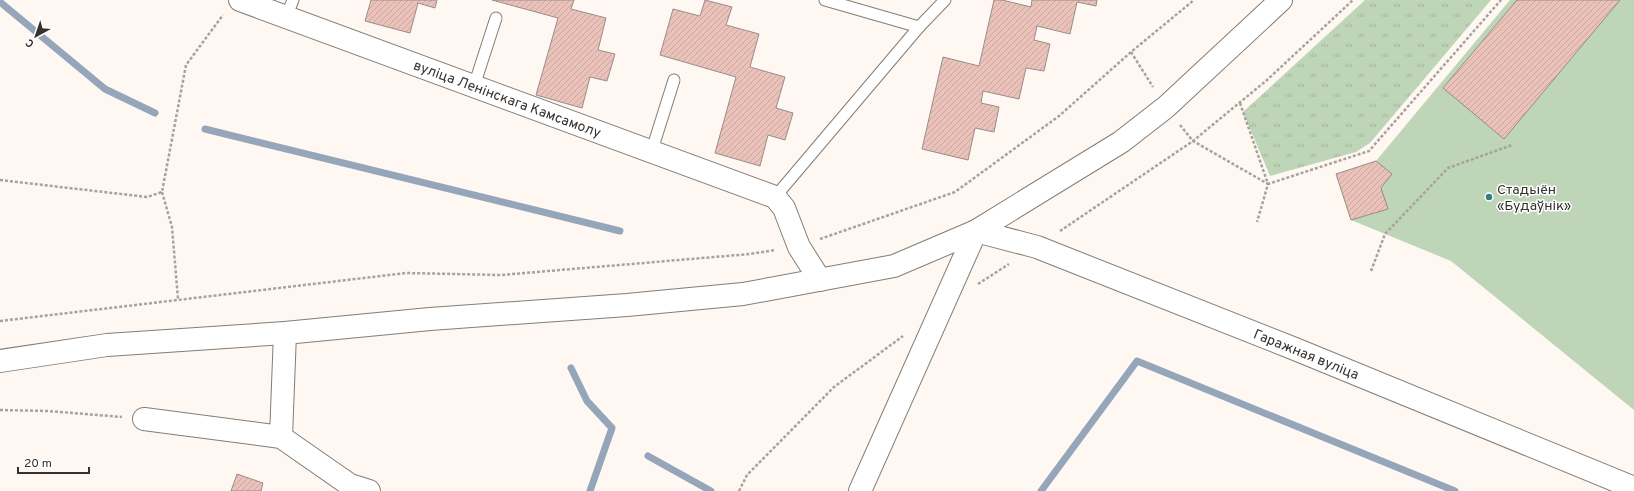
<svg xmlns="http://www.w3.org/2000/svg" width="1634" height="491" font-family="Overpass,sans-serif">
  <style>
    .grass { fill: url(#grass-tufts) }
    .pitch { fill: #bed5b8 }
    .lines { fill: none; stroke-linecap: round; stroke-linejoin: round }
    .stream { stroke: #96a6ba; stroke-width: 7 }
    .building { fill: url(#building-hatch); stroke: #968d8b }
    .lane-casing { stroke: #827d77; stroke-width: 13 }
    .street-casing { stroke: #827d77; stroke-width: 24 }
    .secondary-casing { stroke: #827d77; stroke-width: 24 }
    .path { stroke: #a7a29e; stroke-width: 2.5; stroke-dasharray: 3 2; stroke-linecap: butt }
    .lane { stroke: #fff; stroke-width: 11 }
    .street { stroke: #fff; stroke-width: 22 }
    .secondary { stroke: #fff; stroke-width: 22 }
    .poi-dot { fill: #347c83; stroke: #fff; stroke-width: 1.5 }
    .labels { text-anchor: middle; stroke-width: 3; stroke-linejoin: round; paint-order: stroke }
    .street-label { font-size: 14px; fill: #34312f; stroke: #fff }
    .poi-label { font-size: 14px; fill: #34312f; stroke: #fff; text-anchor: start }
  </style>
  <defs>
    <pattern id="grass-tufts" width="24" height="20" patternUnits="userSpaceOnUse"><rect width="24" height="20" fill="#bed5b8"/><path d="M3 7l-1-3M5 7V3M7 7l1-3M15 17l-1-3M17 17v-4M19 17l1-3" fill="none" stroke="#a4b79e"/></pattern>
    <pattern id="building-hatch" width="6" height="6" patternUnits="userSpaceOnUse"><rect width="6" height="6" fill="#ebc2b9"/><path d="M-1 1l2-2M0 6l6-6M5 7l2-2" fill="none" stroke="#caa79f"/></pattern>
  </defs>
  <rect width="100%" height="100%" fill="#fff8f2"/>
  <polygon class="grass" points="1365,0 1491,0 1370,143 1356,152 1270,176 1243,112"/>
  <polygon class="pitch" points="1510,0 1634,0 1634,410 1451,261 1351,220 1336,174 1376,161"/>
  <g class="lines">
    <g class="stream">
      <polyline points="0,2 105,89 155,113"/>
      <polyline points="205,129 620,231"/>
      <polyline points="571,368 587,401 612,428 590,491"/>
      <polyline points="648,456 711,491"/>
      <polyline points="1041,491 1137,361 1455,491"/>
    </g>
  </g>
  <g class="building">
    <polygon points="371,0 437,0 435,8 418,3 410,33 365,21"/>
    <polygon points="492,0 574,0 571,9 606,18 598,50 615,54 607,81 590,77 582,108 536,95 558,18"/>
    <polygon points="705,0 732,7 726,25 759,34 750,67 785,77 776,108 793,113 785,140 768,135 760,166 715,153 736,77 660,55 673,9 700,16"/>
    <polygon points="994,0 1002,0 1031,7 1032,0 1097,0 1096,6 1077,2 1070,34 1037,26 1034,40 1050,44 1044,71 1026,68 1019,99 983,91 981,103 999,107 994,132 975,128 968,160 922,149 943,57 979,66"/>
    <polygon points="1517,0 1620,0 1504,139 1443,88"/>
    <polygon points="1376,161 1392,174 1381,188 1388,209 1351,220 1336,174"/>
    <polygon points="237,474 263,483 261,491 231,491"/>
  </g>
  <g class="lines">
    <g class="lane-casing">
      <g id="lane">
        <polyline points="825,0 919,27"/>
        <polyline points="286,17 293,0"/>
        <polyline points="474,86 496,18"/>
        <polyline points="651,153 674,80"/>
        <polyline points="775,197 919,27 945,0"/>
      </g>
    </g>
    <g class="street-casing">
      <g id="street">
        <path id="s1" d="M 240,0 L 775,197 L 784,208 L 799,247 L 820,280"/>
        <path id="s2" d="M 976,231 L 1037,247 L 1295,349 L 1634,488"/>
        <polyline points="144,419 281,437 350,485 369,491"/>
        <polyline points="281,437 285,333"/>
      </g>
    </g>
    <g class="secondary-casing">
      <g id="secondary">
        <polyline points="0,361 107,345 285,333 430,319 627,305 743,294 894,266 976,231 1121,142 1166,107 1281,0"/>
        <polyline points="860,491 976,231"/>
      </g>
    </g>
    <g class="path">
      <polyline points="1131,52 1153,87"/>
      <polyline points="1240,103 1268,184 1369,151 1501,0"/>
      <polyline points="1180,125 1193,141 1268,184 1257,222"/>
      <polyline points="0,180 147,197 162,192 186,65 223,15"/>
      <polyline points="162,192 172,227 178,299"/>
      <polyline points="1060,231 1193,141 1267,80 1353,0"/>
      <polyline points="820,239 955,192 1059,116 1131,52 1194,0"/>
      <polyline points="1371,271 1385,234 1448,168 1512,145"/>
      <polyline points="978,284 1009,264"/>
      <polyline points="0,321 406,273 501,275 750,254 775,250"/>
      <polyline points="0,410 48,411 122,417"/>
      <polyline points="739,491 747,475 834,387 903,336"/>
    </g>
    <use href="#lane" class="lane"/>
    <use href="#street" class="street"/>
    <use href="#secondary" class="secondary"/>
  </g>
  <circle class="poi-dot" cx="1489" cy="197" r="4"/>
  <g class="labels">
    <g class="street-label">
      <text dy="5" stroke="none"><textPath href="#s1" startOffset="285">вуліца Ленінскага Камсамолу</textPath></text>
      <text dy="5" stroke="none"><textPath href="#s2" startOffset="353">Гаражная вуліца</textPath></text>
    </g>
    <g class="poi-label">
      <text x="1497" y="194">Стадыён<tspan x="1497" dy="16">«Будаўнік»</tspan></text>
    </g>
  </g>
  <g transform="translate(36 36) rotate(220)" stroke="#ffffff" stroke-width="3" paint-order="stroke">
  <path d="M0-3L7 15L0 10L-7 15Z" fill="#34312f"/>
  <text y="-6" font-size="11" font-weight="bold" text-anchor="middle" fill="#34312f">С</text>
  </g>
  <path d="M18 467v6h71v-6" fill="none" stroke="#34312f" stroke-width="2"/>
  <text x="24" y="467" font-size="12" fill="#34312f" stroke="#ffffff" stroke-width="3" paint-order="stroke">20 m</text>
</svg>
